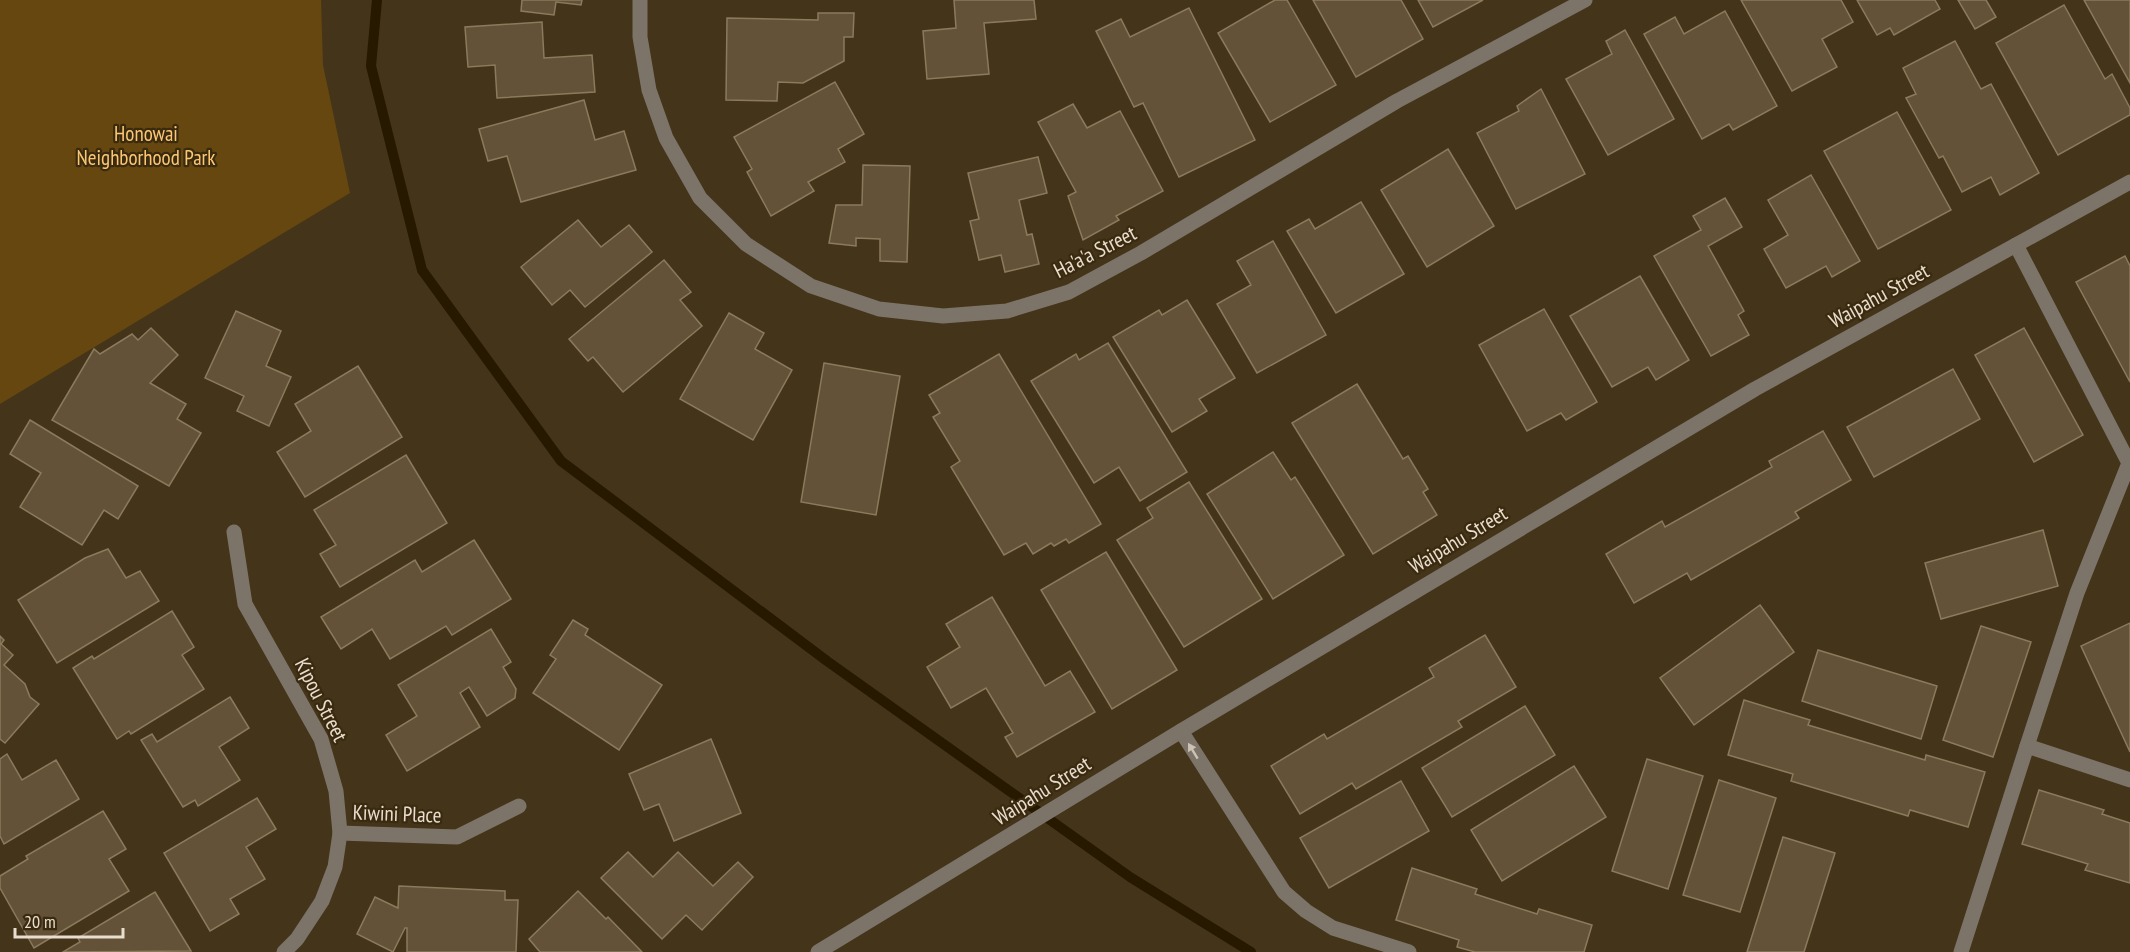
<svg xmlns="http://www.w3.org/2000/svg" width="2130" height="952" font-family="'PT Sans Narrow',sans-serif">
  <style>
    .green { fill: #65470f }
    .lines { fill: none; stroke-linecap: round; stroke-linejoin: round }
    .stream { stroke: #271800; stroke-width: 10 }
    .building { fill: #635237; stroke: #8c7a5d; stroke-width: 1.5 }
    .minor { stroke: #7c7468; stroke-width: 15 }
    .oneway { fill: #cdc3b4 }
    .labels { text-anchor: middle; stroke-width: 4.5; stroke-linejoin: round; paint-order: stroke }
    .park-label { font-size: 21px; fill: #fcc773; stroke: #3a2a0f }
    .street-label { font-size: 21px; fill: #e8ddce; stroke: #3a2a0f }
  </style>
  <rect width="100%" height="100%" fill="#443419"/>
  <polygon class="green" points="0,0 321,0 323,65 350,193 0,404"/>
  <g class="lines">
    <polyline class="stream" points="377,0 371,66 422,270 561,461 827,661 1130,877 1251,952"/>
  </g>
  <g class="building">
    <polygon points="522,0 582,0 581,5 556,2 554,15 521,11"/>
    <polygon points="954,0 1034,0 1036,19 984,23 989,74 927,79 923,31 956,28"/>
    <polygon points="1275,0 1287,0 1336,85 1270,122 1218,33"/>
    <polygon points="1313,0 1401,0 1423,39 1356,77"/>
    <polygon points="1418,0 1483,0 1433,27"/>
    <polygon points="1741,0 1841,0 1853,22 1822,39 1837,67 1792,91"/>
    <polygon points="1857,0 1935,0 1940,9 1894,35 1890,28 1877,35"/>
    <polygon points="1958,0 1986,0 1996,17 1975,29"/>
    <polygon points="2084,0 2130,0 2130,83"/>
    <polygon points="2064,5 2105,79 2112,74 2130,108 2130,115 2058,155 1996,43"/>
    <polygon points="1189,8 1255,140 1179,177 1143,103 1134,107 1096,31 1121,19 1130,37"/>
    <polygon points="1725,11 1777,106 1733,130 1729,124 1702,139 1644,34 1675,17 1684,34"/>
    <polygon points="818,13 854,13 853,37 844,37 844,61 803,83 778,82 777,101 726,100 727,18 818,20"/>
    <polygon points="542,22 544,58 592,55 595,92 497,98 495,65 468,67 465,27"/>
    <polygon points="1625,30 1674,119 1608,155 1566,79 1612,54 1606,41"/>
    <polygon points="1955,41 1981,89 1991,84 2039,173 2000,195 1991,177 1962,192 1943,156 1939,158 1906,98 1916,94 1903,68"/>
    <polygon points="835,82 864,134 838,149 845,162 808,182 814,191 771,216 747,172 752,169 734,137"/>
    <polygon points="1541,89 1585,174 1516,209 1477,133 1519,111 1517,106"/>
    <polygon points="584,100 595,140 624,131 636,170 521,202 507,156 488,161 479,129"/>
    <polygon points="1073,104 1087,128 1120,111 1163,191 1116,216 1119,220 1083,240 1068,196 1076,192 1038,122"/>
    <polygon points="1897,112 1951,210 1878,249 1824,151"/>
    <polygon points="1448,149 1494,226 1427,267 1381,190"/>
    <polygon points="1038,157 1047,193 1019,200 1027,235 1032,234 1039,264 1005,272 1001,255 979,260 970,221 979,219 968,173"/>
    <polygon points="863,165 910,166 907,262 880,261 880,239 856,238 856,246 829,243 836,205 862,205"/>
    <polygon points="1811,175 1860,261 1832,277 1826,266 1786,288 1764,249 1788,235 1768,200"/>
    <polygon points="1725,198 1742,227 1708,246 1744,311 1738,315 1749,335 1711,356 1654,256 1701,230 1693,216"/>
    <polygon points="1361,202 1404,274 1336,313 1287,231 1309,219 1315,229"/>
    <polygon points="578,220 601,247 629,225 652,252 585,307 570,290 552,305 521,267"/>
    <polygon points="1273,241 1326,335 1257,373 1217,304 1251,285 1237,261"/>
    <polygon points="2125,256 2130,266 2130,382 2076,282"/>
    <polygon points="664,260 691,292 680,300 702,326 623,392 593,357 588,361 569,339"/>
    <polygon points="1640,276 1689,360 1656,380 1648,367 1612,387 1570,316"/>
    <polygon points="1187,300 1235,378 1199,399 1207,411 1172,432 1113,337 1159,310 1162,315"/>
    <polygon points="1544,309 1597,402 1566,420 1561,413 1527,431 1479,345"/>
    <polygon points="236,311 281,331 266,366 291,377 269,426 237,411 244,396 205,378"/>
    <polygon points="729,313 764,333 755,349 792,370 753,440 680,399"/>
    <polygon points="151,328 178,355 150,383 186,404 177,419 201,433 169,486 52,420 94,349 100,354 132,334 138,340"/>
    <polygon points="2024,328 2083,435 2034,462 1975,355"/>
    <polygon points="1108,343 1187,472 1140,501 1119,467 1094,483 1031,381 1076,354 1079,360"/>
    <polygon points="999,354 1101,524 1069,543 1066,539 1054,546 1051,543 1033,554 1026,543 1004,555 951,467 960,461 933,417 940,413 929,395"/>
    <polygon points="824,363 900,376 876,515 801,502"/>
    <polygon points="358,366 402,437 305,497 277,452 311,431 295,404"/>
    <polygon points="1953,369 1980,419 1874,477 1847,427"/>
    <polygon points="1357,384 1403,459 1408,456 1428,489 1423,492 1437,515 1373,554 1292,423"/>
    <polygon points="30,420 138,486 118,519 104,510 82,545 20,507 41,473 10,454"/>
    <polygon points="1823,431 1851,480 1795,512 1799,518 1691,580 1687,573 1634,603 1606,554 1662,521 1665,527 1772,467 1769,461"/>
    <polygon points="1273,452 1291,480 1295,477 1344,555 1273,599 1207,494"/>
    <polygon points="406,455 447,523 340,587 320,554 336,545 314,510"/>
    <polygon points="1189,482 1262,599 1184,647 1117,540 1153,518 1147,508"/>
    <polygon points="2043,530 2058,586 1941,619 1925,563"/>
    <polygon points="474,540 511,599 452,635 446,626 390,659 372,629 341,649 321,617 415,560 422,572"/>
    <polygon points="108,549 126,578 140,571 159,601 57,663 18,600 85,558"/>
    <polygon points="1106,552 1177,670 1112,709 1041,590"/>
    <polygon points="992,597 1045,686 1070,671 1095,712 1017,757 1005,737 1013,733 986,688 951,708 927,667 960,647 946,624"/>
    <polygon points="1760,605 1794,652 1694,725 1660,678"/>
    <polygon points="172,611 194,647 182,655 204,689 131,734 129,731 117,739 73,668 92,656 94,659"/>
    <polygon points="573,620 588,629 585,635 662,685 619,750 533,693 556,659 550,655"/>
    <polygon points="2130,623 2130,752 2081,646"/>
    <polygon points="1981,626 2031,642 1993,757 1943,740"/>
    <polygon points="491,629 511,662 503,667 516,689 515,698 487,716 469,687 460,693 480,727 407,771 386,735 417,716 398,685"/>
    <polygon points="1485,635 1516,687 1458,721 1462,727 1356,789 1352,783 1300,814 1271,766 1324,734 1327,739 1434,677 1429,668"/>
    <polygon points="0,636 4,640 1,644 13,655 4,665 25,684 30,697 39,704 5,743 0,739"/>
    <polygon points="1818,650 1937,686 1921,739 1802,701"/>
    <polygon points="230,697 249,728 219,747 240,780 198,806 195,800 183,807 141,740 152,734 157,742"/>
    <polygon points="1744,700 1810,720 1808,725 1925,760 1926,755 1985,772 1968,827 1910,810 1908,816 1791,781 1793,774 1728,755"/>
    <polygon points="1525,706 1555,755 1452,817 1422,768"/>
    <polygon points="711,739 741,813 674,841 659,804 644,810 629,774"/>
    <polygon points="7,754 22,780 56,760 79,799 4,844 0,836 0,759"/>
    <polygon points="1647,759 1703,776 1668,889 1612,871"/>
    <polygon points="1574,766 1606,817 1502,881 1471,830"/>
    <polygon points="1719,780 1776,798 1740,912 1683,895"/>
    <polygon points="1401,781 1429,831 1329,888 1300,838"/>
    <polygon points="2039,790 2104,810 2102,814 2130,823 2130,883 2085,870 2088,864 2022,844"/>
    <polygon points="257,798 276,829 246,847 265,879 230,899 239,914 210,931 164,853"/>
    <polygon points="103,811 126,849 109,859 129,891 34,948 0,888 0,876 28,859 26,856"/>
    <polygon points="1783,837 1835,853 1804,952 1747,952"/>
    <polygon points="628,852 653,877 678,852 713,886 738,862 753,877 702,930 686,915 662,939 601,878"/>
    <polygon points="1412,868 1477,889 1475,894 1537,914 1539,909 1592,925 1584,952 1475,952 1457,947 1459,940 1396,920"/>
    <polygon points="399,886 505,891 505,900 518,900 516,952 407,952 407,928 405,928 393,952 357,934 375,897 398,908"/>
    <polygon points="578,891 606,919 608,917 642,952 540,952 529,939"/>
    <polygon points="155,892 191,951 63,952 80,942 78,938"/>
  </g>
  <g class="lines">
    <g class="minor">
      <polyline points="640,0 640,37 649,90 666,138 700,198 746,244 811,286 879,309 943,316 1007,311 1069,292 1141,253 1397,101 1585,0"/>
      <polyline points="2016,245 2129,463 2077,593 2027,746"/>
      <polyline points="234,532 245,604 321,739 336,791 340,833 335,867 322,901 297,939 284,952"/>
      <polyline points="1181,731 1284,892 1306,911 1333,928 1409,952"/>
      <polyline points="340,833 457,837 519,806"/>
      <polyline points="818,952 1181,731 1755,389 2130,182"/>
      <polyline points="1961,952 2027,746 2130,780"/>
    </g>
  </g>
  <defs><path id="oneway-solid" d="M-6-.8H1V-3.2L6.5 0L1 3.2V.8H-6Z" transform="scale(1.5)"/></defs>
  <use class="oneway" href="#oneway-solid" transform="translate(1193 751) rotate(-121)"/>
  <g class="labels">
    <g class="park-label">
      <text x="146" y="141">Honowai<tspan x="146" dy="24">Neighborhood Park</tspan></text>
    </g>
    <g class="street-label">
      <text transform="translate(1095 252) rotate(-27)" y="7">Ha'a'a Street</text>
      <text transform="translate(1879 296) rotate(-29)" y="7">Waipahu Street</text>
      <text transform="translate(1458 540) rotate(-31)" y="7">Waipahu Street</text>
      <text transform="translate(321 700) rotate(63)" y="7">Kipou Street</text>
      <text transform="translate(1042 791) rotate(-32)" y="7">Waipahu Street</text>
      <text transform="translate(397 814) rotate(2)" y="7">Kiwini Place</text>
    </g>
  </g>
  <path d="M15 928v9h108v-9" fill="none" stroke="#e8ddce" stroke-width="3"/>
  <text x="24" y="928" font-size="18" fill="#e8ddce" stroke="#3a2a0f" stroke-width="4.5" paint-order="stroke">20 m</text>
</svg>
